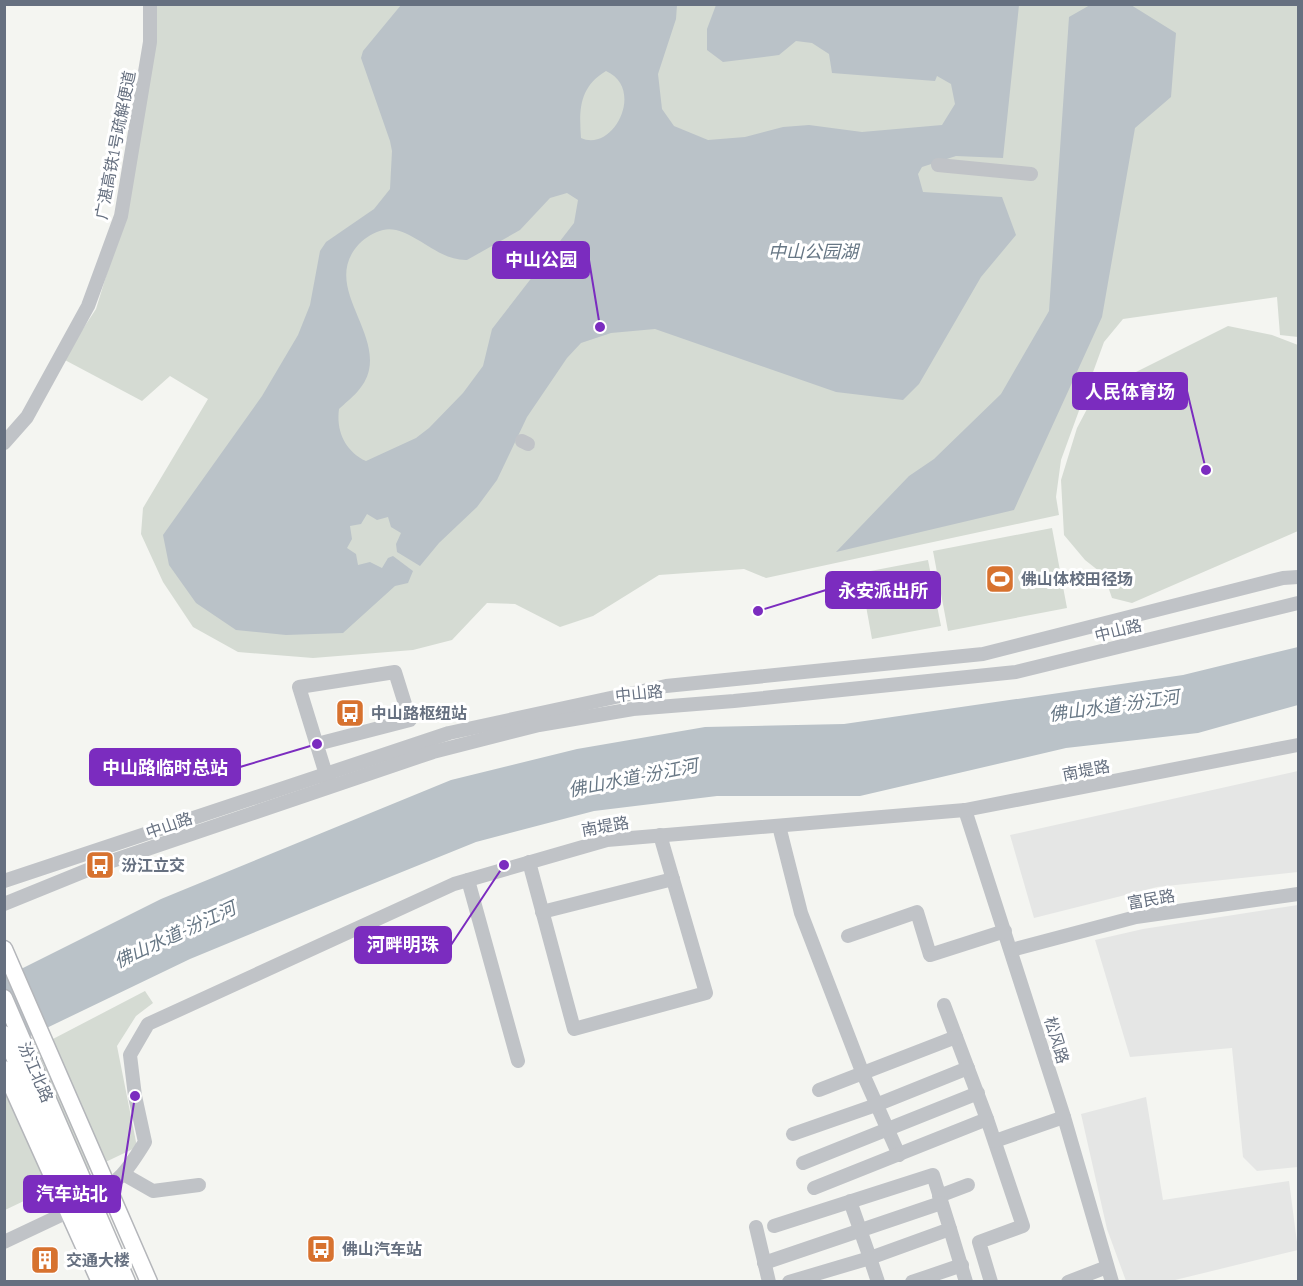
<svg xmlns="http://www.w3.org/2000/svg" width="1303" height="1286" font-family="'PT Sans Narrow','Noto Sans SC',sans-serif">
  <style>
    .built { fill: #e5e6e5 }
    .green { fill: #d5dbd3 }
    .water { fill: #bac2c8; fill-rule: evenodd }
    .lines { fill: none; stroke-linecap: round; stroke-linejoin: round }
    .major-casing { stroke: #b4b6ba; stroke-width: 19 }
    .minor { stroke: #c0c3c7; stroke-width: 14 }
    .major { stroke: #fff; stroke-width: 16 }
    .labels { text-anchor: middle; stroke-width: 6; stroke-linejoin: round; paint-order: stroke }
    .street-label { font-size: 16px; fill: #667080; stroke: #fff }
    .poi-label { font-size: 16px; font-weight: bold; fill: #667080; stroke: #fff; text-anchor: start }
    .water-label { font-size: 18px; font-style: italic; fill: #677785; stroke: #fff }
    .leader { fill: none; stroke: #7b2cbf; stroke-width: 2 }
    .callout-dot { fill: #7b2cbf; stroke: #fff; stroke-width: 2 }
    .callout { fill: #7b2cbf; stroke: #7b2cbf; stroke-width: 2 }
    .callout-label { font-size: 18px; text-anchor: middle; font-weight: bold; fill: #fff }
  </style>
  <rect width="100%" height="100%" fill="#f4f5f1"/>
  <g class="built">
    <polygon points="1298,771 1298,872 1157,887 1034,918 1010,835"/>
    <polygon points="1298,905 1298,1167 1257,1171 1243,1157 1232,1048 1130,1057 1095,940 1143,929"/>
    <polygon points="1146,1097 1163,1200 1289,1181 1298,1250 1171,1281 1126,1281 1107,1229 1081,1114"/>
  </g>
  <g class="green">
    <polygon points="154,5 1298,5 1298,337 1280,335 1277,297 1123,319 1104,342 1061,460 1056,497 1059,515 766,578 744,569 659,575 593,616 560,627 515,604 487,603 452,640 413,650 313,658 238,652 193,627 163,582 141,534 143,508 208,399 170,376 142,401 63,359 96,309 111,260"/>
    <polygon points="1228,326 1272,335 1298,345 1298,531 1132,603 1112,598 1104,575 1085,560 1064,535 1061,480 1077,428 1096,392"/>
    <polygon points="1052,528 1067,608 948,631 933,551"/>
    <polygon points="928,560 941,626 872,639 860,573"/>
    <polygon points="145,991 153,1003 136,1016 117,1046 137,1147 5,1210 5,1064"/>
  </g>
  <g class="water">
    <path d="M 401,5 L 677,5 L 676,19 L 658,74 L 662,109 L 674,126 L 708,140 L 745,137 L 783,127 L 809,125 L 862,132 L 942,125 L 955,104 L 951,84 L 937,76 L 935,81 L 832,73 L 829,54 L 812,43 L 796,41 L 779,55 L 723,62 L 707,50 L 707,29 L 716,5 L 1019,5 L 1003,158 L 956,156 L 922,167 L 918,174 L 923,192 L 1002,197 L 1016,235 L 981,277 L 919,384 L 903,400 L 836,392 L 655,329 L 611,333 L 581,343 L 567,358 L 527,417 L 497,480 L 477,507 L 439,543 L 420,566 L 397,552 L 396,544 L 401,533 L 391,527 L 388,517 L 377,520 L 367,514 L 361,524 L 350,526 L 352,539 L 347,548 L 356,554 L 358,565 L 370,562 L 382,568 L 388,558 L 393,556 L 413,571 L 408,583 L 395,586 L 343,633 L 286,635 L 236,630 L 196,603 L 169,565 L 163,535 L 262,396 L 298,335 L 310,305 L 320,251 L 326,242 L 374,209 L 390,189 L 392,151 L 390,141 L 361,58 L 363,51 ZM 606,71 C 646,89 613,153 581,138 C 579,110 579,87 606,71 ZM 567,193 L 578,200 L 574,223 L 492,329 L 483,366 L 463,393 L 429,428 L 416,438 L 366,461 C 345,451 336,431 339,409 C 351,398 365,388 369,370 C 378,327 322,284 359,244 C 365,238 374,232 383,230 C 410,224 435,261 467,260 L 520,230 L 550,198 Z"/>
    <polygon points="1090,5 1131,5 1176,33 1171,97 1135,128 1102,317 1014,510 836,552 909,476 934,459 1001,394 1049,311 1069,17"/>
    <polygon points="1298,647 1298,705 1198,733 1066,748 860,796 717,796 594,811 476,842 350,893 190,959 5,1048 5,977 161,899 451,780 577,749 705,727 844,724 1183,675"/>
  </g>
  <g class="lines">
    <g class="major-casing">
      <g id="major">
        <polyline points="4,949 149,1282"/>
        <polyline points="4,998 127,1282"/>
        <polyline points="4,1034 113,1282"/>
        <polyline points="4,1069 100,1282"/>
      </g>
    </g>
    <g class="minor">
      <polyline points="938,165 1031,174"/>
      <polyline points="522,441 528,444"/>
      <polyline points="4,443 27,417 88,306 121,216 150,42 150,4"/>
      <polyline points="317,744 410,720 395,672 299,687 328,781"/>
      <polyline points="965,810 1064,1117 1112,1282"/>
      <polyline points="779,826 801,913 863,1074 899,1155"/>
      <polyline points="529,862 574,1029 706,993 660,835"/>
      <polyline points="468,880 518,1061"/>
      <polyline points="4,881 449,733 666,686 983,654 1283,578 1298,577"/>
      <polyline points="4,904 100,865 433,752 539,725 633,709 734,701 1016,672 1298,603"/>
      <polyline points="542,912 673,879"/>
      <polyline points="848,936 917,912 930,955 1005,931"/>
      <polyline points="1011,950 1136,917 1298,894"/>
      <polyline points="944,1005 987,1119 1023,1226 979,1242 991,1282"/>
      <polyline points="819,1090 956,1037"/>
      <polyline points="793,1134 876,1105 968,1068"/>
      <polyline points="995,1141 1064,1117"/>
      <polyline points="803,1163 978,1093"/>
      <polyline points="125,1175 153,1191 199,1185"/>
      <polyline points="814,1188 987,1119"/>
      <path d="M 91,1195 C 119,1185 130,1166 145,1142 L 135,1096 L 130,1055 L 148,1024 L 454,884 L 607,840 L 965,810 L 1298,745"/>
      <polyline points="939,1196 968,1185"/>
      <polyline points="774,1226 933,1175 950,1229 870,1258 850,1201"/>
      <polyline points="756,1227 769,1282"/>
      <polyline points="950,1229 966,1282"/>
      <polyline points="4,1242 76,1208"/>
      <polyline points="764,1263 941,1203"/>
      <polyline points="789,1282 870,1258 878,1282"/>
      <polyline points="912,1282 962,1265"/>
      <polyline points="1068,1282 1107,1267"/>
    </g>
    <use href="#major" class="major"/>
  </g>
  <defs>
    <g id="stadium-square" transform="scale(1.5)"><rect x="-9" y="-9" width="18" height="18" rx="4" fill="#d7722f" stroke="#fff"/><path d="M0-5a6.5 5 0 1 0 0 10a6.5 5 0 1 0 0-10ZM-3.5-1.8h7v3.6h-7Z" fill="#fff"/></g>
    <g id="bus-square" transform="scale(1.5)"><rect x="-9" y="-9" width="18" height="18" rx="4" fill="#d7722f" stroke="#fff"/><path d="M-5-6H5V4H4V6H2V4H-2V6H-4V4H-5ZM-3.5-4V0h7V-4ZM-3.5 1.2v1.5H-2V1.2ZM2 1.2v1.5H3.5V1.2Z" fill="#fff"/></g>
    <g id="building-square" transform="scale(1.5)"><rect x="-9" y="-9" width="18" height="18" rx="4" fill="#d7722f" stroke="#fff"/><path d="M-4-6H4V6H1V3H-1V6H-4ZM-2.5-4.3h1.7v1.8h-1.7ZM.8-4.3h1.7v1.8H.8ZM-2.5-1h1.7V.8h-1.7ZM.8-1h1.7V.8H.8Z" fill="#fff"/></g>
  </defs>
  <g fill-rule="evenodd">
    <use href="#stadium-square" x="1000" y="579"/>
    <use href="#bus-square" x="350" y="713"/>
    <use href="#bus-square" x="100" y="865"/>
    <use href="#bus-square" x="321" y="1249"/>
    <use href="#building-square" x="45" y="1260"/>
  </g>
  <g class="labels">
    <g class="street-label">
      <text transform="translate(115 145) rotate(-79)" y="6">广湛高铁1号疏解便道</text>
      <text transform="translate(1118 630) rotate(-14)" y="6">中山路</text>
      <text transform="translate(639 693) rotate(-6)" y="6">中山路</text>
      <text transform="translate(1086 770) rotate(-11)" y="6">南堤路</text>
      <text transform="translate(169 825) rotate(-19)" y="6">中山路</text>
      <text transform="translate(605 826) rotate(-10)" y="6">南堤路</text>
      <text transform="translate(1151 899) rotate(-10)" y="6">富民路</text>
      <text transform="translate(1057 1040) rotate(73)" y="6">松风路</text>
      <text transform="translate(36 1072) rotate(67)" y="6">汾江北路</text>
    </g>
    <g class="poi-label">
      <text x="1021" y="585">佛山体校田径场</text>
      <text x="371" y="719">中山路枢纽站</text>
      <text x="121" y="871">汾江立交</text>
      <text x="342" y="1255">佛山汽车站</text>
      <text x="66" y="1266">交通大楼</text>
    </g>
    <g class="water-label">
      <text x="813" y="258">中山公园湖</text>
      <text transform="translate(1114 706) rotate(-8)" y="6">佛山水道-汾江河</text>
      <text transform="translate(633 778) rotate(-11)" y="6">佛山水道-汾江河</text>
      <text transform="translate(175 935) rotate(-25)" y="6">佛山水道-汾江河</text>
    </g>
  </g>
  <path class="leader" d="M600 327L589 260M1206 470L1187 391M758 611L826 590M317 744L240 767M504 865L451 945M135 1096L120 1194"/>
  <g class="callout-dot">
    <circle cx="600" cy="327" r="6"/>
    <circle cx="1206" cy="470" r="6"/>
    <circle cx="758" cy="611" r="6"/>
    <circle cx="317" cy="744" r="6"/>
    <circle cx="504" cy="865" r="6"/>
    <circle cx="135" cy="1096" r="6"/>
  </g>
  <g class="callout">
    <rect x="493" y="242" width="96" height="36" rx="6"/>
    <rect x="1073" y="373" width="114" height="36" rx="6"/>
    <rect x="826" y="572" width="114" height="36" rx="6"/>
    <rect x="90" y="749" width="150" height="36" rx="6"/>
    <rect x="355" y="927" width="96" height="36" rx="6"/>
    <rect x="24" y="1176" width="96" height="36" rx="6"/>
  </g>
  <g class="callout-label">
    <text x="541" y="266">中山公园</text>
    <text x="1130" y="398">人民体育场</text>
    <text x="883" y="597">永安派出所</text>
    <text x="165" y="774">中山路临时总站</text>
    <text x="403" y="951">河畔明珠</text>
    <text x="72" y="1200">汽车站北</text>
  </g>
  <rect width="1303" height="1286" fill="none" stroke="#667080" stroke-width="12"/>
</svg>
